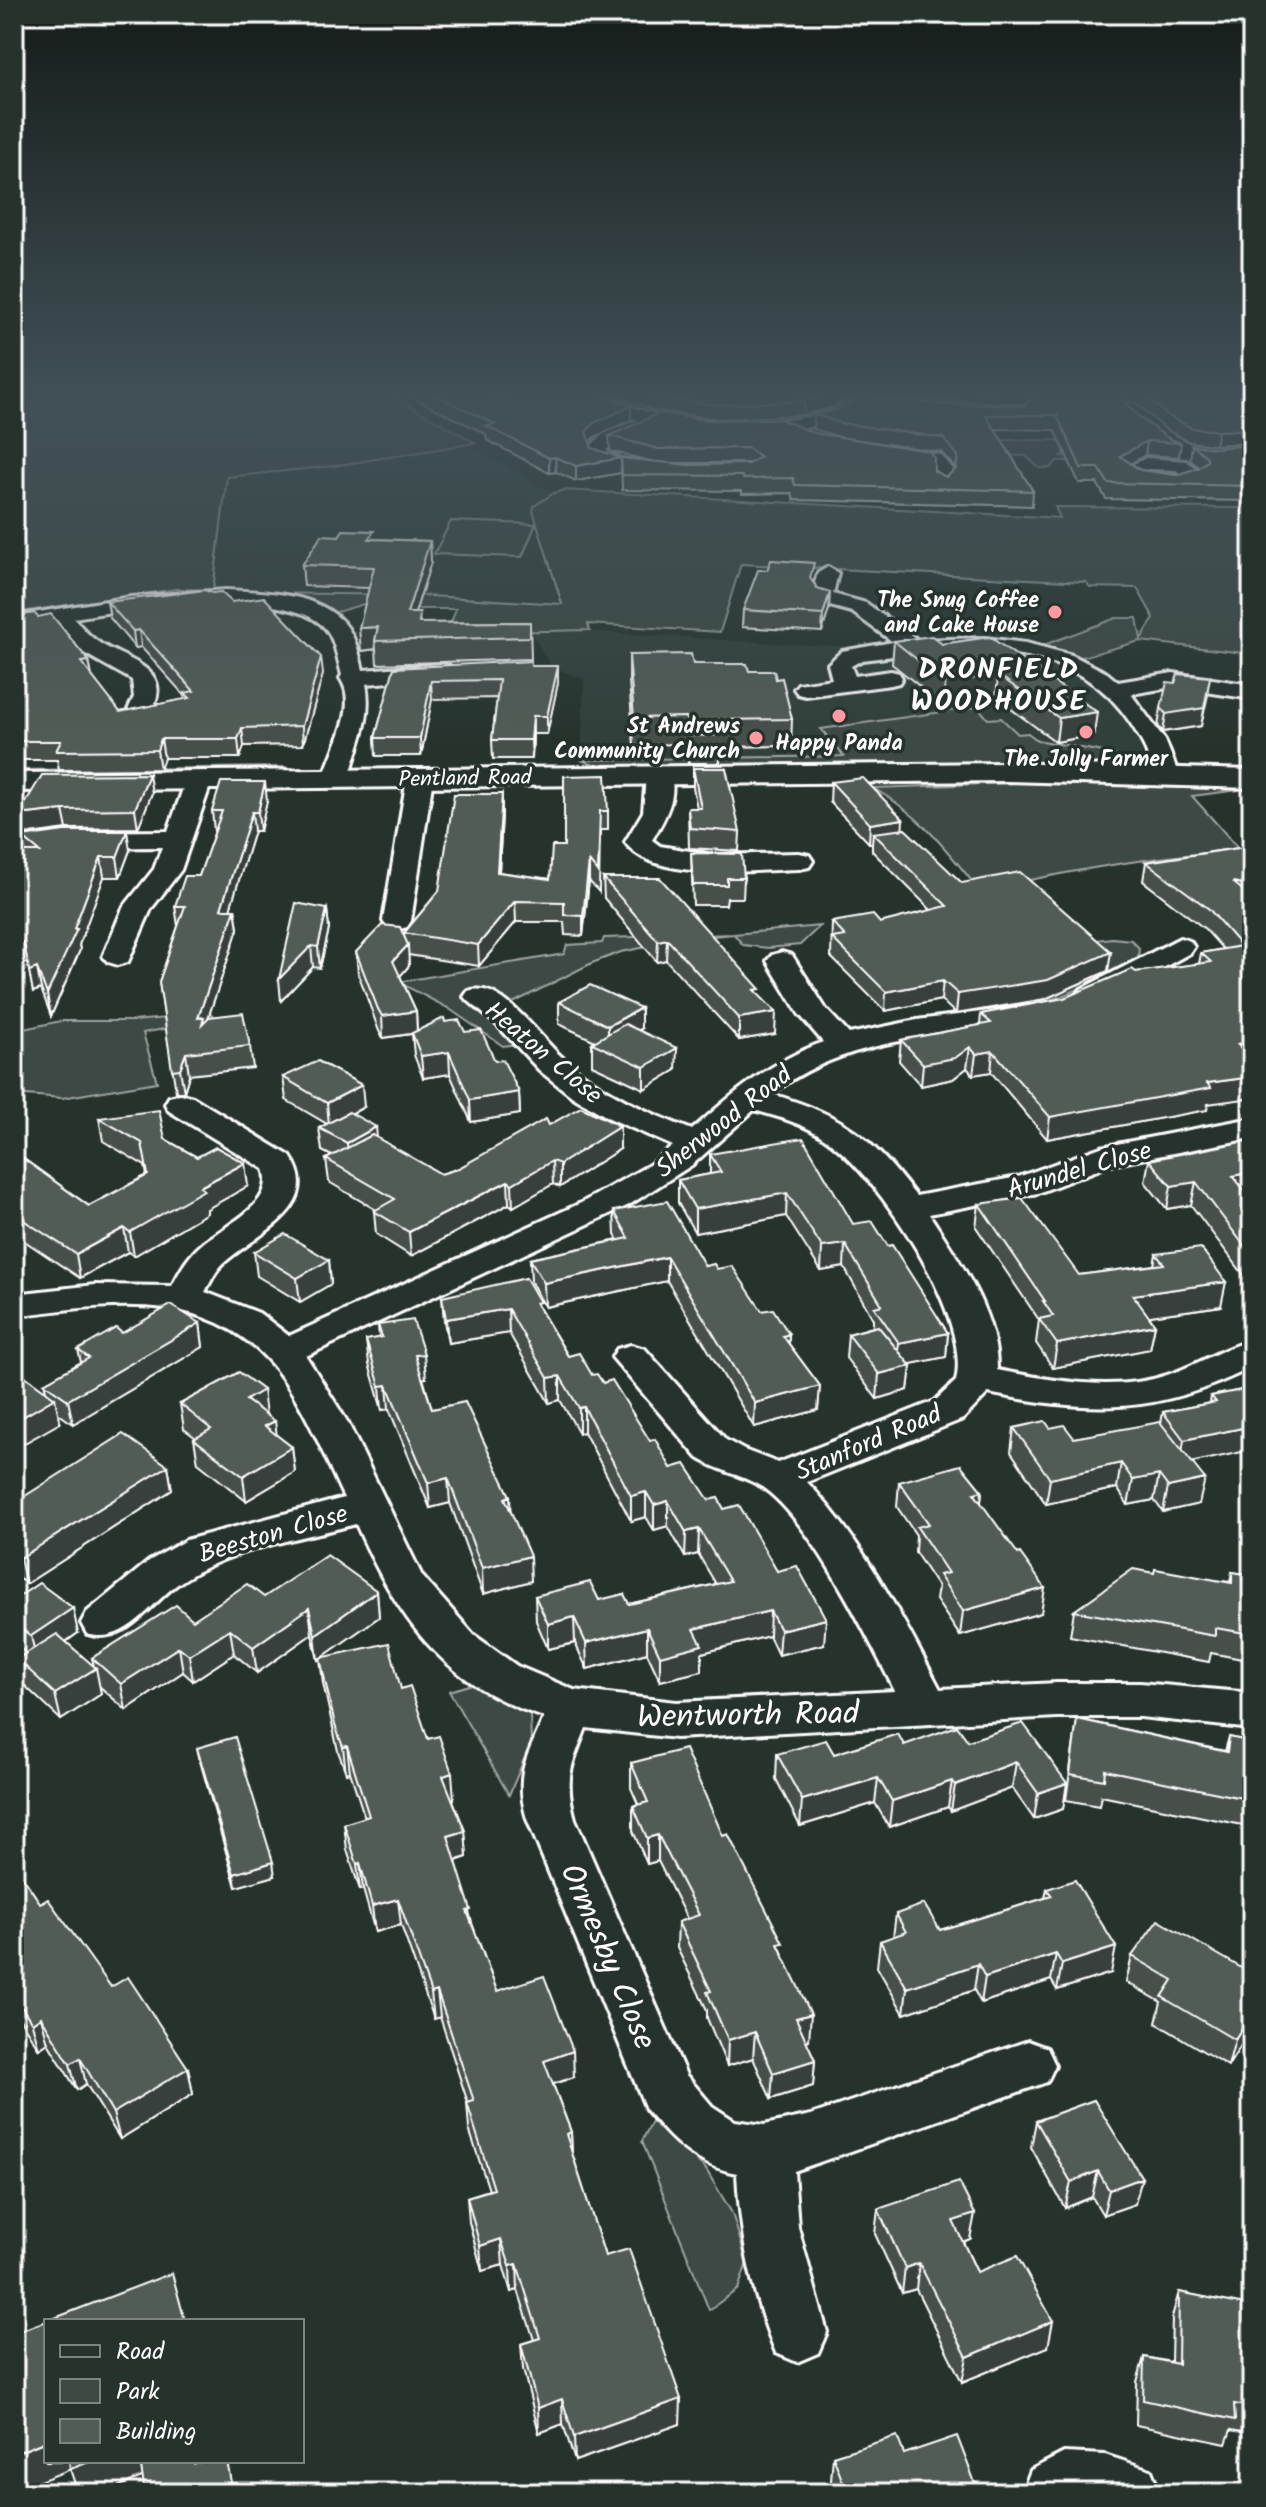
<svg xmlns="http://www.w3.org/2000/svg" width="1266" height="2507" font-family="Kalam,sans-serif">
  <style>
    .built { fill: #333f3a }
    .green { fill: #3e4944; stroke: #9ea4a2; stroke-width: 2 }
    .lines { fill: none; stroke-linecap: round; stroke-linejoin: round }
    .minor-casing { stroke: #fff; stroke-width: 6 }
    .tertiary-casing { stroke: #fff; stroke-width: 6 }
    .minor { fill: #26332d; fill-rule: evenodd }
    .tertiary { fill: #26332d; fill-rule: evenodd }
    .wall { fill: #464f4b; stroke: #fff; stroke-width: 2; fill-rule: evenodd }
    .shaded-wall { fill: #39403d; stroke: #fff; stroke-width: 2 }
    .building { fill: #515c57; stroke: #fff; stroke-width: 2 }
    .poi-dot { fill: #ff9aa2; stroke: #26332d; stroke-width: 3 }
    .labels { text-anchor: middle; stroke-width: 7; stroke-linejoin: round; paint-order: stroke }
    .far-poi-label { font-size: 22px; font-weight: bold; fill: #fff; stroke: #26332d; text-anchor: end }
    .far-street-label { font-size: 22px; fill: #fff; stroke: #26332d }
    .street-label { font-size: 26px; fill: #fff; stroke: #26332d }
    .far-district-label { font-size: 28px; font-weight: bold; letter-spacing: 2px; fill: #fff; stroke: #26332d }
    .near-street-label { font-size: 32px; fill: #fff; stroke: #26332d }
  </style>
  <rect width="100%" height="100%" fill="#26332d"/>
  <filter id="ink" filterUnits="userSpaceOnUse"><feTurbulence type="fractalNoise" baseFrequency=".0125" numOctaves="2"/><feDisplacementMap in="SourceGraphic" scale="16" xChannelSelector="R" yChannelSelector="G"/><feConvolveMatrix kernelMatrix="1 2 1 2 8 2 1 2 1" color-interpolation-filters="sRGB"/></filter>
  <g filter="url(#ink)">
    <g class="built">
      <polygon points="467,444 554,493 534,506 533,511 562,604 414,595 213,590 227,477 333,466"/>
      <polygon points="551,629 789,644 1034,654 1073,669 1118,702 1138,738 1142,756 1119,760 1114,754 1037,740 1028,733 1018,734 1001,718 822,729 846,756 815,759 581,760 584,679 552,667 529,630"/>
    </g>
    <g class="green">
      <polygon points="14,391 384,391 476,443 333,466 227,477 213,590 177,589 14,613"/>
      <polygon points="993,440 1079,440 1062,456 1073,457 1075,461 1057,461 1051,468 1039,468 1026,456 994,455"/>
      <polygon points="564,490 1060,518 1055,507 1252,508 1252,654 1140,641 1075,659 1041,646 1116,618 1137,618 1141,639 1154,618 1137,588 1090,587 1086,582 741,564 720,632 588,624 590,630 447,633 456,609 390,609 371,602 333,613 263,593 414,595 562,604 533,511 534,506 554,493"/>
      <polygon points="451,521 536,524 522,557 434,554"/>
      <polygon points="978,707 988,719 1001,718 1018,734 1028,733 1037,740 1114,754 1119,760 1117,764 938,768 784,764 733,769 607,770 581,760 844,756 821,729"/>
      <polygon points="286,767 284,773 14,777 14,770"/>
      <path d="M 1039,782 L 1239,790 L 1192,796 L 1240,850 C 1152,856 1066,871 980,891 C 946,849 921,815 873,788 Z"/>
      <polygon points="820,926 800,945 768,948 743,945 734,934 692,938 621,952 592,963 513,1003 481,1005 517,1044 503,1046 448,1008 398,982 564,954 567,945 602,943 604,938 734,934"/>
      <path d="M 1112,938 L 1131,940 L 1139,948 L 1138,959 C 1098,978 1050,1012 1005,1002 L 1096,940 Z"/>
      <polygon points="212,1014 216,1019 143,1033 157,1082 62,1098 14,1094 14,1031 61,1021 133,1021"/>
      <polygon points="479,1682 530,1714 531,1743 509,1795 449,1691"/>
      <polygon points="652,2121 705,2168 732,2213 747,2263 738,2289 709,2310 642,2141"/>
    </g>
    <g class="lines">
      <g class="minor-casing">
        <g id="minor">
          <path d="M 583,391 C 608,391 617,402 640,410 C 672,420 710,422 744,422 C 770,421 798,421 824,413 C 850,405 855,391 886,391 C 845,433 759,435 704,431 C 690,429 668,422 655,425 C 639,429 619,439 606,450 L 621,459 L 677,466 L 680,470 L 677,474 L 671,475 L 616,469 L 591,456 L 588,448 L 604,434 L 638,420 L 605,408 Z"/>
          <polygon points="887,446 941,455 954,470 952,484 943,490 937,488 934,484 936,471 929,463 881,455 878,451"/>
          <path d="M 1146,458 L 1186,461 L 1203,474 C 1185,495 1138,490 1121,470 ZM 1148,469 L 1176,470 L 1181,474 L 1161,476 L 1143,471 Z"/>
          <path d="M 828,567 L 838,573 L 833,594 L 866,603 L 918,640 L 985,638 L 1026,643 L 1072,655 L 1107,673 L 1118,682 L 1173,673 L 1252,685 L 1252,699 L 1173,687 L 1131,694 L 1165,740 L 1179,775 L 1175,780 L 1157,780 C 1150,770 1149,757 1144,746 C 1138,734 1129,720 1121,710 C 1061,634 946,649 862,660 L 851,666 L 855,676 L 891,671 L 899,673 L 902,678 L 899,683 L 891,685 L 806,696 L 798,694 L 794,689 L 798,684 L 832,679 L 828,664 L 842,651 L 893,642 L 852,612 L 819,603 L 812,593 L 818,573 Z"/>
          <path d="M 226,590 C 262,592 312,592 340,619 C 354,631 359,653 363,670 L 442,664 L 450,666 L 453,671 L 450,676 L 442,678 L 366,684 C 373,719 357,746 349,779 L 345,784 L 327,784 L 323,779 C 331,750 360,706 340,678 L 342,675 C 338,661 335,640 326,629 C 289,584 127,609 74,618 C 82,628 90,637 101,644 C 131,662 179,671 147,717 L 131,717 L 127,712 L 134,697 L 132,680 L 82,652 L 54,621 L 14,628 L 14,616 L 131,597 Z"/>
          <path d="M 659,768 L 668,771 C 681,792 663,822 652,840 L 660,846 L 714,855 L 799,853 L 809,855 L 813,861 L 809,867 L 799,869 C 755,870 653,883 625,842 L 643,812 L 646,776 L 650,771 Z"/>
          <polygon points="420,770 429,773 433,778 411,921 407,927 397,930 387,927 383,921 407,778 411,773"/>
          <polygon points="199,772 208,775 212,780 181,870 151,909 128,962 118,965 108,962 103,956 123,908 154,869 162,847 67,848 14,855 14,839 67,832 168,831 186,780 190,775"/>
          <polygon points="1180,938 1190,941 1194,947 1190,953 1103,1001 1092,1004 1081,1001 1077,995 1081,989"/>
          <path d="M 782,952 L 792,955 L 826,1009 L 849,1034 L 917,1020 L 1028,1006 L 1039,1009 L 1043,1015 L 1039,1021 L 1028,1024 C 941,1036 843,1037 772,1094 C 845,1116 869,1135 916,1196 L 1018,1177 L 1101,1147 L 1252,1118 L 1252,1138 L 1110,1165 L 1038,1193 L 929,1214 C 959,1260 998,1314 997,1370 C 1051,1380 1113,1393 1167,1375 C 1196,1366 1222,1348 1252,1340 L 1252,1367 C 1156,1416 1090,1413 988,1393 L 963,1419 L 807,1482 C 863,1541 902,1617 940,1689 L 1057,1683 L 1140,1683 L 1252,1693 L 1252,1729 L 1140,1717 L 1057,1717 L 676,1738 L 586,1728 C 571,1766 564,1778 575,1819 L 686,2075 L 712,2106 L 735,2121 L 764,2125 L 811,2115 L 1028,2041 L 1047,2048 L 1055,2065 L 1047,2082 L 794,2171 L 798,2227 L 827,2332 L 818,2353 L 797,2362 L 776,2353 C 752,2296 740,2234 737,2173 C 696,2166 671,2140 646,2109 L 527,1819 C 514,1773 527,1759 544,1717 C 442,1685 397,1616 356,1524 C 300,1539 227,1549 179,1583 C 150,1603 126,1646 87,1634 L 81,1623 L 87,1612 L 149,1561 L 186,1540 L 344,1498 C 326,1460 310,1419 286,1383 C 221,1285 116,1303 14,1316 L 14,1294 L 95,1285 L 172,1286 C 180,1271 188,1256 201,1245 C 224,1225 277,1205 264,1169 L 169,1111 L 165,1104 L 169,1097 L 181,1094 L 193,1097 L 290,1156 C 325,1206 258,1233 226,1261 C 216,1269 211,1281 205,1292 L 259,1313 L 289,1336 L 581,1203 L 649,1165 L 673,1146 L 609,1118 L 573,1097 L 540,1071 L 498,1026 L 464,997 L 468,991 C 486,986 498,995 512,1006 C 531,1022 545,1042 564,1059 C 602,1092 646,1112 692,1130 C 733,1093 770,1062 823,1042 L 799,1014 L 767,961 L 772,955 ZM 754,1110 C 779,1117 806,1124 827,1140 C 879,1177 972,1316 956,1381 L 935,1401 L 778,1463 L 744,1450 L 726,1440 L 645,1349 L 631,1345 L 617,1349 L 612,1357 L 698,1458 C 718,1471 749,1477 765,1489 C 813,1524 867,1636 895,1691 L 676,1702 L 574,1690 L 517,1666 L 474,1635 L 422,1576 L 348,1423 L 306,1356 L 629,1205 L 692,1165 Z"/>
          <polygon points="1064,2453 1105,2455 1151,2470 1160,2493 1022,2493 1031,2470"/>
        </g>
      </g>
      <g class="tertiary-casing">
        <polygon id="tertiary" points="1007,763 1252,770 1252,788 1007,781 14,791 14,773"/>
      </g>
      <use href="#minor" class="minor"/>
      <use href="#tertiary" class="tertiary"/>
    </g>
    <g class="wall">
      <polygon points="400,391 517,391 499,398 631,420 594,437 589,442 592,448 621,458 621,473 576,481 556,472 549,473 487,440 486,434"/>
      <polygon points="601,391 865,391 832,407 804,415 718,419 653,410 607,392"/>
      <path d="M 884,391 L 1252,391 L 1252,443 L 1215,445 L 1189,442 L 1165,429 L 1136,403 L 1128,402 L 1126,404 L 1139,417 L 1168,438 L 1181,443 L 1179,457 L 1145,455 L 1131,463 L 1140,470 L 1176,475 L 1200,468 L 1190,460 L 1192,445 L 1215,448 L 1252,445 L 1252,501 L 1106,499 L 1097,483 L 1079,483 L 1055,430 L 995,429 L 1033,491 L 1032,506 L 794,500 L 792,493 L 742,494 L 742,491 L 622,490 L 621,458 L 650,461 L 610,451 L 609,436 L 814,433 L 934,471 L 946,477 L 956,469 L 941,452 L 840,437 L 813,429 L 814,414 L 940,404 L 1025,405 L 1023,404 L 884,397 ZM 672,463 L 748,463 L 749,464 L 689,465 Z"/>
      <polygon points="339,536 374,539 430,541 431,562 415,613 421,623 530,622 531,659 377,664 376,649 361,651 369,588 304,586 302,565"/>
      <polygon points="813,581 829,609 822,632 742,627 743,610"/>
      <polygon points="107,602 232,602 323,674 303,745 244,746 240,758 164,758 160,769 59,770 57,760 14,760 14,617 89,661 92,676 120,712 186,699 185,696 141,647 135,648 110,618"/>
      <polygon points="990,637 1094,735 1056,742 996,698 943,705 892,664 894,641 942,644"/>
      <polygon points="629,655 749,671 776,679 792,719 791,746 720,747 720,763 688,763 686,744 634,745 629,681"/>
      <polygon points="558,666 558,683 547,734 533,734 532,759 493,759 492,740 497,698 432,699 421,756 376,756 375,738 394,668"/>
      <polygon points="1208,695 1201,726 1163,732 1158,726 1161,708"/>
      <polygon points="693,768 740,832 739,851 689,848 688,808 697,808 693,787"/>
      <polygon points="564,776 608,811 608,830 600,830 599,892 589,881 583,936 565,935 564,922 516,922 479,966 408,955 409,966 400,976 416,1011 417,1031 445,1022 465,1032 495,1061 519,1092 520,1114 471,1122 450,1074 423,1078 414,1055 412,1034 383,1038 379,1031 358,973 356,952 404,937 404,933 439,891 502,794 502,813 499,872 550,879 564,846"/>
      <polygon points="831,782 903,829 962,883 1108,971 1045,999 956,1014 941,1000 885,1011 831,957 832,922 880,923 931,910 872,851 872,843 869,843 830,802"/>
      <polygon points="152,793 138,828 67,829 22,835 18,815"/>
      <polygon points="267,801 260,831 254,831 230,909 235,909 238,929 208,1018 250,1046 253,1068 189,1075 184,1092 176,1092 159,982 178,926 175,906 199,876 215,831 214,831 212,811"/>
      <polygon points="22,837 130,850 120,877 104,877 79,945 80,950 51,1016 41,989 33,992 28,963 14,963 14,852 25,852"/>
      <polygon points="1252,846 1252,1077 1208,1104 1207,1110 1047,1139 991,1072 973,1075 967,1068 953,1079 921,1086 899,1061 901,1040 980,1025 981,1014 1064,998 1136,972 1199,964 1201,953 1223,949 1205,929 1143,881 1146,862"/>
      <polygon points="691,853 744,878 743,898 727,898 726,905 693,905"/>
      <polygon points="603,878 775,1034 739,1040 666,960 657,962 604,898"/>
      <polygon points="327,909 329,929 320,968 313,967 281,1001"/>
      <polygon points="559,1002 641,1029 639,1030 676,1070 644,1089 592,1065 592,1043 595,1041 559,1024"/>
      <polygon points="283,1077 364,1107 352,1114 377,1138 441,1174 457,1169 549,1125 620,1149 560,1187 553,1184 513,1207 509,1204 411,1256 376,1234 374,1211 376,1210 329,1182 326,1159 332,1156 322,1151 319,1128 327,1124 286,1100"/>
      <polygon points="99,1118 165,1139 248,1186 207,1209 207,1213 134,1256 128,1252 80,1278 14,1234 14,1152 89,1206 147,1175 145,1166 103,1141"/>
      <polygon points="1252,1140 1252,1194 1249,1195 1252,1200 1252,1282 1249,1282 1191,1205 1167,1209 1145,1182 1149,1160"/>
      <polygon points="710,1154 853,1224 888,1246 948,1333 946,1357 910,1364 911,1366 908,1390 877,1399 846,1358 848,1334 873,1327 873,1319 844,1267 821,1271 786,1216 695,1233 678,1203 678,1180 710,1174"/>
      <polygon points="979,1204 1079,1275 1154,1265 1156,1254 1221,1306 1149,1316 1155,1325 1150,1349 1053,1368 1036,1343 1039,1320 976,1227"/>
      <polygon points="614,1211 705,1266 717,1269 762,1311 789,1334 789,1344 820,1386 818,1410 754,1427 667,1281 545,1307 531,1282 530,1259 618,1240 615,1235"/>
      <polygon points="254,1252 329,1260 331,1284 300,1302 257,1276"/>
      <polygon points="442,1297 540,1309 568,1356 603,1383 671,1468 709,1500 724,1509 777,1571 824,1644 778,1655 769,1636 702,1653 702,1671 660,1681 647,1653 587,1669 575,1643 548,1649 536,1621 535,1596 599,1600 629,1604 716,1584 698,1554 685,1557 668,1526 654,1530 646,1517 631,1521 584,1432 579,1433 560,1400 549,1403 509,1333 448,1343 444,1321"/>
      <polygon points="200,1323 203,1347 73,1424 59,1414 60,1423 46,1391 44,1383 81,1362 78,1350 122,1333"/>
      <polygon points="378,1325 426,1378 423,1378 432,1409 510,1511 531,1581 483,1594 450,1503 430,1508 389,1409 382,1410 369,1364 366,1340 379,1338"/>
      <polygon points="1252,1388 1192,1462 1199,1504 1163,1512 1154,1500 1128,1505 1117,1488 1046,1504 1011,1452 1014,1428 1050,1428 1074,1438 1161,1423 1163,1412 1210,1403 1211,1396"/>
      <polygon points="180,1404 266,1414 276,1435 292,1447 295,1472 246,1501 198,1463 194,1439 196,1438 184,1429"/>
      <polygon points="168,1466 172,1490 26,1584 14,1574 14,1503"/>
      <polygon points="899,1482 982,1491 981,1503 1041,1613 960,1636 936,1600 938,1587 915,1552 916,1535 897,1507"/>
      <polygon points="1232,1572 1252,1575 1252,1661 1211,1653 1209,1662 1070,1636 1074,1611 1154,1573 1230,1582"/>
      <polygon points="377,1591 379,1617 322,1657 401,1689 428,1739 454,1799 453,1800 465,1831 467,1857 456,1861 472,1923 497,1991 574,2077 553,2084 571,2132 572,2153 605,2256 680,2424 575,2461 563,2424 539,2433 523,2369 521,2344 534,2340 518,2290 511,2292 503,2265 482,2271 469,2222 467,2197 489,2190 469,2129 467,2103 468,2103 440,2017 434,2019 401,1925 375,1932 363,1889 360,1890 347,1850 344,1824 365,1818 350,1772 346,1773 338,1751 323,1683 320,1659 318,1660 312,1634 257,1673 234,1654 193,1681 183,1672 126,1710 99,1686 101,1694 61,1720 23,1684 17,1659 26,1653 14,1644 14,1600 78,1633 66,1642 94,1667 92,1658 193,1620 264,1597"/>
      <polygon points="1077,1719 1225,1751 1229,1737 1252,1742 1252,1827 1101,1796 1099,1806 1066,1800"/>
      <polygon points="968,1741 1067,1783 1063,1809 1034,1819 1012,1788 951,1811 948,1807 889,1827 875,1803 800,1826 776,1779 777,1754 834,1754 904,1745"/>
      <polygon points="197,1748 275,1876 236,1887 200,1761"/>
      <polygon points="631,1763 723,1836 782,1952 809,2040 806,2041 815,2060 813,2086 771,2099 753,2058 727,2066 707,2018 707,2010 677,1948 678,1922 687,1919 658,1861 647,1864 633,1831 633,1806 638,1804 631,1788"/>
      <polygon points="14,1864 40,1903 111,1987 188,2068 193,2094 120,2139 86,2084 77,2090 48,2043 39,2049 14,2010"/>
      <polygon points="1047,1889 1111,1973 1057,1990 1051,1980 981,2003 974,1990 904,2014 877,1967 880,1941 893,1937 896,1914 940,1930 1045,1898"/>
      <polygon points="1132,1956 1252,1974 1252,2028 1228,2066 1156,2023 1161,2002 1126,1982"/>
      <polygon points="1094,2100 1135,2204 1103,2215 1092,2197 1065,2208 1031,2147 1036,2121"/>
      <polygon points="1251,2126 1252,2126 1252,2179 1243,2152"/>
      <polygon points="878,2209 970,2239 963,2242 977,2272 1048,2347 962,2382 916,2289 902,2293 875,2234"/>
      <polygon points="1179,2292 1246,2306 1250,2292 1252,2293 1252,2434 1231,2430 1226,2444 1136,2425 1137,2382 1144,2357 1171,2362 1172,2317"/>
      <polygon points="904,2454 976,2493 835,2493 831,2481 833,2456"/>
    </g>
    <g class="shaded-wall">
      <polygon points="488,391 517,391 490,402"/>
      <polygon points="837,391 865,391 832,407 804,415 804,401"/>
      <polygon points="1126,391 1130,391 1128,402 1120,407 1122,394"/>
      <polygon points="631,406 631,420 594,437 586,446 586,432 594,423"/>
      <polygon points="1252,429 1252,443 1215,445 1218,431"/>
      <polygon points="1147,441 1145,455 1118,471 1120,456"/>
      <polygon points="555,457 556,472 549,473 549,458"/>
      <polygon points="621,458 621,473 576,481 576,466"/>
      <polygon points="430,541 431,562 408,635 407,613"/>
      <polygon points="830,592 829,609 822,632 823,615"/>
      <polygon points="378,627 375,641 376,649 361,651 359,628"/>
      <polygon points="139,630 141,647 135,648 133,631"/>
      <polygon points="321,657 323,674 303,745 302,726"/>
      <polygon points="89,661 92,678 81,662"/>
      <polygon points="558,666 558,683 547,734 547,716"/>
      <polygon points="998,675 996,698 943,705 945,682"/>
      <polygon points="1210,677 1201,726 1163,732 1166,714"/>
      <polygon points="431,681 432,699 421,756 420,738"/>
      <polygon points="1097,712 1094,735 1056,742 1059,718"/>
      <polygon points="533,716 533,734 532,759 531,740"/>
      <polygon points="242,728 244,746 240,758 238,739"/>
      <polygon points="161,739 164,758 160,769 157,750"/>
      <polygon points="149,774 152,793 138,828 135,809"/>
      <polygon points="265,782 267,801 260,831 258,812"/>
      <polygon points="502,794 502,813 498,892 497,872"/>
      <polygon points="63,810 67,829 22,835 18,815"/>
      <polygon points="252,812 254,831 224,929 221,909"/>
      <polygon points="903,819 902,838 873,833 872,843 869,843 870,824"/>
      <polygon points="127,831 130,850 120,877 117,857"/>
      <polygon points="101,857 104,877 79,945 80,950 51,1016 47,994 74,929"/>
      <polygon points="589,861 589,881 583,936 583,916"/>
      <polygon points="515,901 516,922 479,966 478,945"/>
      <polygon points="235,909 238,929 205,1027 198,1018"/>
      <polygon points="327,909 329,929 320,968 318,947"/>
      <polygon points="667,939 666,960 657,962 658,941"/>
      <polygon points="408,945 409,966 395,982 393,961"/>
      <polygon points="311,946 313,967 281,1001 279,979"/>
      <polygon points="1111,952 1108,971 1045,999 956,1014 958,994"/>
      <polygon points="37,968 41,989 33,992 29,971"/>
      <polygon points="943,981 941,1000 885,1011 886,992"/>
      <polygon points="641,1008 641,1029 608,1047 608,1026"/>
      <polygon points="416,1011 417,1033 383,1038 382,1016"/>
      <polygon points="776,1012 775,1034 739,1040 739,1018"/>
      <polygon points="1252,1042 1252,1062 1237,1044"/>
      <polygon points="970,1047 967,1068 953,1079 921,1086 923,1064"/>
      <polygon points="677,1048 676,1070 644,1089 644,1067"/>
      <polygon points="993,1051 991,1072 973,1075 976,1054"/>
      <polygon points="449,1052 450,1074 423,1078 421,1056"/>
      <polygon points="186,1053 189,1075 184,1092 180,1069"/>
      <polygon points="1252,1077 1252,1098 1208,1104 1207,1110 1047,1139 1050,1117 1207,1083"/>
      <polygon points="362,1085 364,1107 329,1125 327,1103"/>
      <polygon points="519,1092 520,1114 471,1122 470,1100"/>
      <polygon points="620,1126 620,1149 560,1187 560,1164"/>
      <polygon points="376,1127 378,1149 349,1166 347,1143"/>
      <polygon points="552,1161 553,1184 513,1207 512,1184"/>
      <polygon points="245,1163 248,1186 207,1209 207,1213 134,1256 130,1232 200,1187"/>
      <polygon points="1252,1172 1252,1194 1229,1199 1233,1176"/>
      <polygon points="508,1181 509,1204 411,1256 409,1232"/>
      <polygon points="1196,1182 1191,1205 1167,1209 1171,1186"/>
      <polygon points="787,1193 786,1216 695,1233 695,1209"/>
      <polygon points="124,1228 128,1252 80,1278 76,1254"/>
      <polygon points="845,1244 844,1267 821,1271 822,1247"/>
      <polygon points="667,1257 667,1281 545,1307 544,1283"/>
      <polygon points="329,1260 331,1284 300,1302 297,1278"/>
      <polygon points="1226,1282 1221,1306 1129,1319 1133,1295"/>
      <polygon points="508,1309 509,1333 448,1343 446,1319"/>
      <polygon points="200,1323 203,1347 73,1424 68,1400"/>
      <polygon points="1155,1325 1150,1349 1053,1368 1057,1344"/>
      <polygon points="948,1333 946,1357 896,1367 899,1343"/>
      <polygon points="789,1334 788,1358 783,1336"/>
      <polygon points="424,1354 426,1378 417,1379 415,1355"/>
      <polygon points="911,1366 908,1390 877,1399 879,1374"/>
      <polygon points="560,1376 560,1400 549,1403 548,1378"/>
      <polygon points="387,1385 389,1409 382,1410 380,1386"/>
      <polygon points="820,1386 818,1410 754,1427 755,1403"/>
      <polygon points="263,1390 266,1415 246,1400"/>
      <polygon points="55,1398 60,1423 14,1449 14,1422"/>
      <polygon points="584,1407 584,1432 579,1433 579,1408"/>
      <polygon points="275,1421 278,1445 265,1426"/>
      <polygon points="1252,1426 1252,1450 1180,1465 1184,1440"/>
      <polygon points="292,1447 295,1472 246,1501 243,1476"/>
      <polygon points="1121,1463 1117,1488 1046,1504 1050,1479"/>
      <polygon points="168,1466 172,1490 26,1584 20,1558"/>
      <polygon points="1159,1475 1154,1500 1128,1505 1133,1480"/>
      <polygon points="448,1478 450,1503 430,1508 428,1483"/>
      <polygon points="1205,1479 1199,1504 1163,1512 1168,1487"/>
      <polygon points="982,1491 979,1516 974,1493"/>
      <polygon points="646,1492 646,1517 631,1521 631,1496"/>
      <polygon points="510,1496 511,1522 505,1498"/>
      <polygon points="668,1501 668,1526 654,1530 654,1505"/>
      <polygon points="699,1529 698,1554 685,1557 686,1532"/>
      <polygon points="530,1556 531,1581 483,1594 482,1568"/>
      <polygon points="1045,1588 1041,1613 960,1636 963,1611"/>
      <polygon points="377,1591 379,1617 318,1660 315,1635"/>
      <polygon points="73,1608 78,1633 37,1662 31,1636"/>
      <polygon points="309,1608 312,1634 257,1673 253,1647"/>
      <polygon points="770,1611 769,1636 702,1653 702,1671 660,1681 660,1656 694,1629"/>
      <polygon points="574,1617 575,1643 548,1649 548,1624"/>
      <polygon points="826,1619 824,1644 778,1655 780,1630"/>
      <polygon points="647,1628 647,1653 587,1669 586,1643"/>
      <polygon points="230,1629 234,1654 193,1681 189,1655"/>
      <polygon points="179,1647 183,1672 126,1710 121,1684"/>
      <polygon points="96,1668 101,1694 61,1720 55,1694"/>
      <polygon points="347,1746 350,1772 346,1773 343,1747"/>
      <polygon points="1016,1762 1012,1788 951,1811 955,1785"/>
      <polygon points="452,1773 454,1799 445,1802 443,1776"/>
      <polygon points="878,1778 875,1803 800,1826 802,1800"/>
      <polygon points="952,1781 948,1807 889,1827 892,1801"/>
      <polygon points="1067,1783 1063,1809 1034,1819 1038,1793"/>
      <polygon points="465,1831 467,1857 450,1862 448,1836"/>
      <polygon points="658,1835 658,1861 647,1864 647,1838"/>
      <polygon points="273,1862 275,1876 236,1887 234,1874"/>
      <polygon points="360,1863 363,1889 360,1890 357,1864"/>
      <polygon points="398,1899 401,1925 375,1932 372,1906"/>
      <polygon points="1116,1947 1111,1973 1057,1990 1062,1964"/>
      <polygon points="1056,1954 1051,1980 981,2003 985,1977"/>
      <polygon points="978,1964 974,1990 904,2014 907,1988"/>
      <polygon points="437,1991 440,2017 434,2019 431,1993"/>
      <polygon points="1252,2013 1252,2028 1228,2066 1235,2040"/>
      <polygon points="811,2014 809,2040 794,2044 796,2018"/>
      <polygon points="41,2017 48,2043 39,2049 32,2023"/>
      <polygon points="755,2032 753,2058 727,2066 728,2040"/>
      <polygon points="573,2051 574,2077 545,2087 544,2061"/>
      <polygon points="80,2058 86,2084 77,2090 70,2064"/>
      <polygon points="815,2060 813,2086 771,2099 773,2073"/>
      <polygon points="188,2068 193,2094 120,2139 113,2113"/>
      <polygon points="571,2132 572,2158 566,2134"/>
      <polygon points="1098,2171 1092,2197 1065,2208 1071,2182"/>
      <polygon points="1142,2178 1135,2204 1103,2215 1109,2190"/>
      <polygon points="975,2214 970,2239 949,2247 953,2221"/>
      <polygon points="501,2239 503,2265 482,2271 480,2246"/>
      <polygon points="919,2263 916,2289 902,2293 905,2268"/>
      <polygon points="517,2264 518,2290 511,2292 510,2266"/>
      <polygon points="1053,2321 1048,2347 962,2382 967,2357"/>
      <polygon points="562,2399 563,2424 539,2433 538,2408"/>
      <polygon points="681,2399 680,2424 575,2461 574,2437"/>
      <polygon points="46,2441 46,2461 72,2461 74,2468 14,2491 14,2454"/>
      <polygon points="91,2461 143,2461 147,2475 103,2493 78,2493 70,2469"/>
      <polygon points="977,2488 976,2493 962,2493"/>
    </g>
    <g class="building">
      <polygon points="427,391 488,391 488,392 500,399 518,391 596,391 603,396 631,406 594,423 586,432 592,448 621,458 576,466 555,457 549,458 486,426 495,424"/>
      <polygon points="639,391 837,391 804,401 718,405 653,397"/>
      <polygon points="1026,391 1126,391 1122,394 1123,401 1139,417 1168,438 1181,443 1147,441 1120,456 1140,470 1176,475 1198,468 1207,461 1207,457 1192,445 1215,448 1252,445 1252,486 1108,483 1099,468 1081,468 1057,415 986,415 1033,491 795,485 793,478 743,479 742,476 622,475 621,458 689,465 748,464 760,457 748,448 659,449 609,436 659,413 706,420 780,419 814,433 929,451 934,457 934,471 946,477 956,469 958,456 943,438 840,423 814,414 837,410 862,396 940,404 1024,406 1035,397"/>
      <polygon points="1140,391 1252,391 1252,429 1218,431 1191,428 1167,415"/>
      <polygon points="343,530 374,531 369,539 430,541 407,613 420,613 419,623 530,622 530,637 375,641 378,627 359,628 374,567 302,565 322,535 339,536"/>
      <polygon points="771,560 814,563 810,578 817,588 830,592 823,615 743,610 758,570 767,570"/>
      <polygon points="205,590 212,593 221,592 232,602 264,597 321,657 302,726 242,728 238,739 161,739 157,750 56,751 61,741 14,741 14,617 34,613 38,617 51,614 89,661 81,662 120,712 190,698 185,693 194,691 139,630 133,631 107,602"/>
      <polygon points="932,636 942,644 990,637 1097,712 1059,718 998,675 945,682 894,641"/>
      <polygon points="691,654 693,664 747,664 749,671 774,671 776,679 782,678 792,719 717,720 721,735 689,736 686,717 634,718 629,655"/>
      <polygon points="531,661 531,666 558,666 547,716 533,716 531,740 492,740 499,680 431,681 420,738 375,738 394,668"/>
      <polygon points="1178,674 1210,677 1204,708 1166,714 1161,708 1167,682 1175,683"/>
      <polygon points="693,768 726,768 740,832 690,828 688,808 701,808"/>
      <polygon points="149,774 135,809 63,810 18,815 42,775"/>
      <polygon points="606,775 608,811 600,811 598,872 589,861 583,916 564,915 564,902 515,901 478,945 404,933 439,891 454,794 502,794 497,872 550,879 552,846 564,846 564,776"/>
      <polygon points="863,778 903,819 870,824 831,782"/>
      <polygon points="221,782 265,782 258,812 252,812 221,909 235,909 198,1018 204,1017 202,1024 209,1017 243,1013 250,1046 186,1053 180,1069 172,1070 159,982 185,906 175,906 185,876 199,876 222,811 212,811"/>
      <polygon points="905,829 962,883 1020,872 1111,952 1048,980 958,994 943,981 886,992 832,938 845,936 832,922 873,915 880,923 947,906 873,833"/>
      <polygon points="64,831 127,831 117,857 101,857 74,929 77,929 47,994 37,968 29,971 24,942 14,942 14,852 40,852 22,837"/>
      <polygon points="1252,846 1252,886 1233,882 1252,898 1252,1042 1237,1044 1252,1060 1252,1077 1207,1083 1211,1088 1050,1117 993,1051 976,1054 970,1047 955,1058 923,1064 901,1040 991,1023 981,1014 1064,998 1132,969 1136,972 1211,962 1201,953 1241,946 1209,909 1146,862"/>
      <polygon points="691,853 742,854 744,878 727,878 727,885 693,885"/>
      <polygon points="603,878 660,878 760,989 754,990 776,1012 739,1018 667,939 658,941"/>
      <polygon points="296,903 327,909 318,947 311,946 279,979"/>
      <polygon points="382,925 400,927 408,945 393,961 416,1011 382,1016 378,1009 356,952"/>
      <polygon points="590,985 641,1008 608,1026 559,1002"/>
      <polygon points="444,1018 445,1022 459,1020 465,1032 481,1030 495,1061 503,1060 519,1092 470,1100 449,1052 421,1056 412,1033"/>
      <polygon points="625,1024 677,1048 644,1067 592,1043"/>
      <polygon points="318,1061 362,1085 327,1103 283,1077"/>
      <polygon points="581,1107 620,1126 560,1164 552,1161 512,1184 508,1181 409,1232 374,1211 395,1199 326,1159 372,1135 441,1174 457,1169 546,1119 549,1125"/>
      <polygon points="159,1110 165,1139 197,1157 216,1147 245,1163 200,1187 204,1190 130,1232 124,1228 76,1254 14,1214 14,1152 89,1206 148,1175 142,1143 99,1118"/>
      <polygon points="349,1112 376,1127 347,1143 319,1128"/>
      <polygon points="803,1138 853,1224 872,1221 888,1246 892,1245 948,1333 899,1343 874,1307 882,1305 845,1244 822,1247 787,1193 695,1209 678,1180 721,1172 710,1154"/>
      <polygon points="1252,1140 1252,1172 1233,1176 1252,1200 1252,1256 1196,1182 1171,1186 1149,1160"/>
      <polygon points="1022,1198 1079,1275 1164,1264 1156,1254 1201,1248 1226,1282 1133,1295 1155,1325 1057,1344 1039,1319 1053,1316 1043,1301 1045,1301 979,1204"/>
      <polygon points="667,1201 705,1266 714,1264 717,1269 732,1266 762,1311 773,1309 789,1334 783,1336 820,1386 755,1403 667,1257 544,1283 530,1259 629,1238 614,1211"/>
      <polygon points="285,1234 329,1260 297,1278 254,1252"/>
      <polygon points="526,1278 540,1302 536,1303 568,1356 579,1353 592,1375 597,1374 603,1383 612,1380 650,1441 655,1439 671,1468 685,1464 709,1500 718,1498 724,1509 739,1505 777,1571 797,1566 826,1619 780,1630 770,1611 694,1629 702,1645 660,1656 647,1628 586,1643 574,1617 548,1624 535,1596 590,1582 599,1600 624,1594 629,1604 730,1581 699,1529 686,1532 668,1501 654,1505 646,1492 631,1496 584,1407 579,1408 560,1376 548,1378 508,1309 446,1319 442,1297"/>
      <polygon points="171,1305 200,1323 68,1400 44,1383 89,1358 78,1350 116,1328 122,1333"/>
      <polygon points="413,1320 424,1354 415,1355 432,1409 465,1402 510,1496 505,1498 530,1556 482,1568 448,1478 428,1483 387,1385 380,1386 366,1340 382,1337 378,1325"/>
      <polygon points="878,1326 911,1366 879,1374 848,1334"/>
      <polygon points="14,1368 55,1398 14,1422"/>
      <polygon points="239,1372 263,1390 246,1400 275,1421 265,1426 292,1447 243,1476 194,1439 211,1429 180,1404"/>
      <polygon points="1252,1388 1252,1426 1184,1440 1163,1412 1216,1402 1211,1396"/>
      <polygon points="1045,1421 1050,1428 1064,1425 1074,1438 1160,1422 1205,1479 1168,1487 1159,1475 1133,1480 1121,1463 1050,1479 1014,1428"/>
      <polygon points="123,1434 168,1466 20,1558 14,1554 14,1503"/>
      <polygon points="961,1465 982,1491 974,1493 1018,1554 1020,1553 1045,1588 963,1611 939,1575 948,1573 917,1527 929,1524 899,1482"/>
      <polygon points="327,1555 377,1591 315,1635 309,1608 253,1647 230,1629 189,1655 179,1647 121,1684 92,1658 176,1605 193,1620 247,1584 264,1597"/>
      <polygon points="1133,1569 1154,1573 1155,1569 1232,1583 1232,1572 1252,1575 1252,1634 1215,1628 1215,1636 1074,1611"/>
      <polygon points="39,1583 73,1608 31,1636 14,1623 14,1600"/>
      <polygon points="57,1634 96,1668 55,1694 17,1659"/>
      <polygon points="389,1643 401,1689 410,1686 428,1739 439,1736 452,1773 443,1776 465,1831 448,1836 471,1910 467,1911 497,1991 544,1976 573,2051 544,2061 571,2132 566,2134 605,2256 629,2249 681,2399 574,2437 562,2399 538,2408 521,2344 540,2338 517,2264 510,2266 501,2239 480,2246 467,2197 494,2189 467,2103 474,2101 437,1991 431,1993 398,1899 372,1906 360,1863 357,1864 344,1824 369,1816 347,1746 343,1747 335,1725 320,1658"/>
      <polygon points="1077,1719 1227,1752 1229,1737 1252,1742 1252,1800 1105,1770 1104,1780 1070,1774"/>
      <polygon points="1023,1723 1067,1783 1038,1793 1016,1762 955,1785 952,1781 892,1801 878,1778 802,1800 777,1754 826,1740 834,1754 898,1734 904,1745 957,1726 968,1741"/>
      <polygon points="235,1737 273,1862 234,1874 197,1748"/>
      <polygon points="685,1749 723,1836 728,1834 783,1943 778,1944 811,2014 796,2018 815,2060 773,2073 755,2032 728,2040 707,1992 711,1991 678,1922 699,1915 658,1835 647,1838 633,1806 648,1802 631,1763"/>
      <polygon points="14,1864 40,1903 48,1899 111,1987 128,1977 188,2068 113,2113 80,2058 70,2064 41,2017 32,2023 14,1995"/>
      <polygon points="1075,1880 1116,1947 1062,1964 1056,1954 985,1977 978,1964 907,1988 880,1941 906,1932 896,1914 924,1904 940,1930 1052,1896 1047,1889"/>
      <polygon points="1158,1920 1252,1974 1252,2013 1235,2040 1162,1997 1173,1980 1132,1956"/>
      <polygon points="1094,2100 1142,2178 1109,2190 1098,2171 1071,2182 1036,2121"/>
      <polygon points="959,2182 975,2214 953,2221 977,2272 1017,2256 1053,2321 967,2357 919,2263 905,2268 878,2209"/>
      <polygon points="172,2273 185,2321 47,2321"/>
      <polygon points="1179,2292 1250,2306 1250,2292 1252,2293 1252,2407 1234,2404 1235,2420 1143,2400 1144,2357 1178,2364"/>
      <polygon points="46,2321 46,2441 14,2454 14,2333"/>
      <polygon points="897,2436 904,2454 957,2436 977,2488 962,2493 847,2493 833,2456"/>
      <polygon points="69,2461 91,2461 70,2469"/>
      <polygon points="140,2461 193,2461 194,2464 203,2461 227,2461 233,2493 145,2493"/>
    </g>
  </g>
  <linearGradient id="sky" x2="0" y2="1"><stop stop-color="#151c19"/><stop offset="0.53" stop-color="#415057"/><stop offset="1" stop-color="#415057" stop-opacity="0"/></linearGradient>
  <rect width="1266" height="742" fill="url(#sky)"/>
  <g class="poi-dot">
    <circle cx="1055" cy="612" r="8"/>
    <circle cx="839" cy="716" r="8"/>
    <circle cx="1086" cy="732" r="8"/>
    <circle cx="756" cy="738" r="8"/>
  </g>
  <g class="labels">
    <g class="far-poi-label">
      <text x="1039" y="607">The Snug Coffee<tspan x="1039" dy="25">and Cake House</tspan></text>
      <text x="740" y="733">St Andrews<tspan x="740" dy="25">Community Church</tspan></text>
      <text x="839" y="750" text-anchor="middle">Happy Panda</text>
      <text x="1086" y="766" text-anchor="middle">The Jolly Farmer</text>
    </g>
    <g class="far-street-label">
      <text transform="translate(465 777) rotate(-1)" y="8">Pentland Road</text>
    </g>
    <g class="street-label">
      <text transform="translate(544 1052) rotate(40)" y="9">Heaton Close</text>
      <text transform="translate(723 1121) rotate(-38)" y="9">Sherwood Road</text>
      <text transform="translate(1079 1169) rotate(-16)" y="9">Arundel Close</text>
      <text transform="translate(868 1442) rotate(-23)" y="9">Stanford Road</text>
      <text transform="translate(273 1533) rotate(-16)" y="9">Beeston Close</text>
    </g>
    <g class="far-district-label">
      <text x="999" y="678">DRONFIELD<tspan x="999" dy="32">WOODHOUSE</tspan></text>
    </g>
    <g class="near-street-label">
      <text transform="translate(748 1714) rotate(-1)" y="11">Wentworth Road</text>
      <text transform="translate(609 1956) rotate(67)" y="11">Ormesby Close</text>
    </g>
  </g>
  <rect width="1266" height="2507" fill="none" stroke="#26332d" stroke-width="48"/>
  <rect x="24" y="24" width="1218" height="2459" fill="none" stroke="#fff" stroke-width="3" filter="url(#ink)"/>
  <rect x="44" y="2319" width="260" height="144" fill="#26332d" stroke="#7d8581" stroke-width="2"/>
  <rect x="60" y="2345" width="40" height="12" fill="#26332d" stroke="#7d8581" stroke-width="2"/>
  <text x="116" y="2359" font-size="24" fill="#ffffff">Road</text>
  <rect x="60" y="2379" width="40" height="24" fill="#3e4944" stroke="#7d8581" stroke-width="2"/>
  <text x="116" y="2399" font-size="24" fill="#ffffff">Park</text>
  <rect x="60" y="2419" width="40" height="24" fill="#515c57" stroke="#7d8581" stroke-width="2"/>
  <text x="116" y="2439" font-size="24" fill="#ffffff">Building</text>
</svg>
